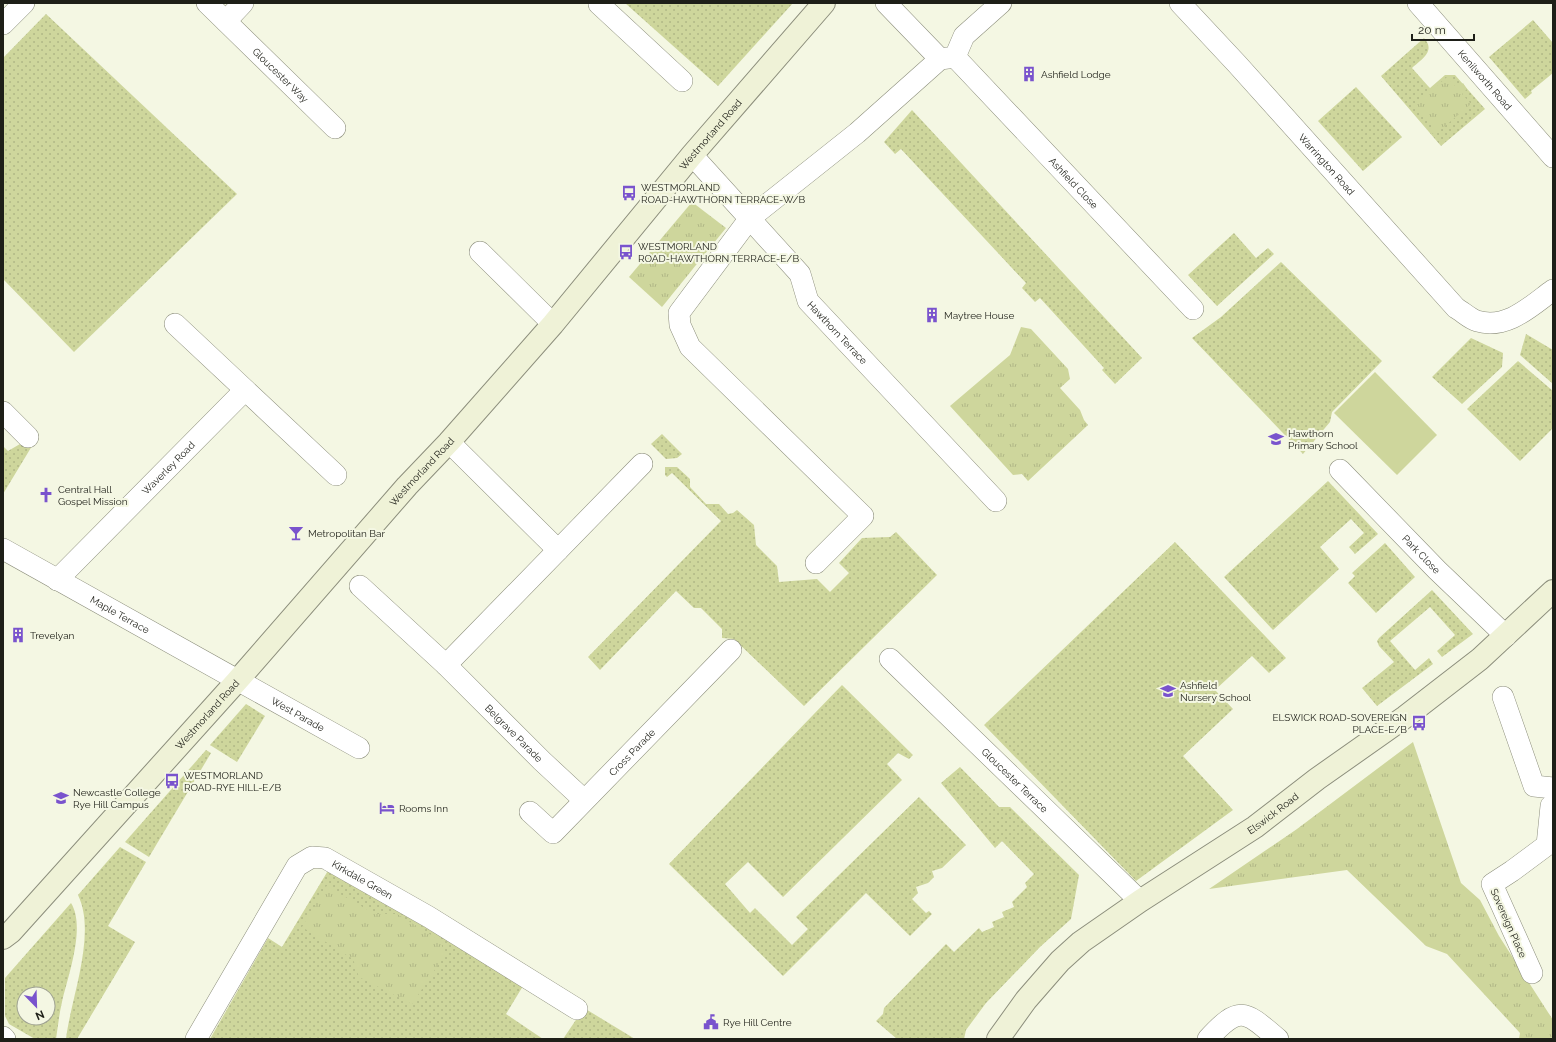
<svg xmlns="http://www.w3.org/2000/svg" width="1556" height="1042" font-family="Raleway,sans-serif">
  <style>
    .grass { fill: url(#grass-dots); fill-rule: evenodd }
    .park { fill: url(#park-tufts) }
    .pitch { fill: #ced69c }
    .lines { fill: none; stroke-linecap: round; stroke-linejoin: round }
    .street-casing { stroke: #8c8e7c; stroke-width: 22 }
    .secondary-casing { stroke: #8c8e7c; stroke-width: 24 }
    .street { stroke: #fff; stroke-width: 21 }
    .secondary { stroke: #eff2d7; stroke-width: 22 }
    .labels { text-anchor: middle; stroke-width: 4; stroke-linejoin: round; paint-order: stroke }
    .poi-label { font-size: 10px; fill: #1e1f18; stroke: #f4f7e3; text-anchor: start }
    .street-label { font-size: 10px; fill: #1e1f18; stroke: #f4f7e3 }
  </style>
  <defs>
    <pattern id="grass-dots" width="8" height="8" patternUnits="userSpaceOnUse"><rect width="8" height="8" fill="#ced69c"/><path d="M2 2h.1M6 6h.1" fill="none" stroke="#b0b786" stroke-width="1.8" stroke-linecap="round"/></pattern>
    <pattern id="park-tufts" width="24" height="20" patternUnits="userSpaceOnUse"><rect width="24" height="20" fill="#ced69c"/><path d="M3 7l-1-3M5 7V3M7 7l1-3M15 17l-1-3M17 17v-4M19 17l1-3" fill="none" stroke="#b0b786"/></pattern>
  </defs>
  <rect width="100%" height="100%" fill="#f4f7e3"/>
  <g class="grass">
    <polygon points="625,3 793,3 718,86"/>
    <polygon points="46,14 237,194 74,352 3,279 3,58"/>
    <polygon points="1533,20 1553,43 1553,73 1531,91 1532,93 1525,99 1489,57"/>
    <path d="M 1424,38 C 1436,51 1422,59 1412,68 L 1428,86 L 1430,88 L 1445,75 L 1455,75 L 1485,109 L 1441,146 L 1381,76 Z"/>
    <polygon points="1356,87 1402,137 1363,171 1318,121"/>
    <polygon points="912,110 1142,358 1115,384 1102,370 1104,368 1040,298 1035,302 1022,288 1026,283 901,149 895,154 884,142"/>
    <polygon points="1234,233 1256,258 1268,248 1274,254 1217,306 1188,275"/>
    <polygon points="1281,262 1382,361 1332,412 1330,422 1303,454 1192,338 1221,317"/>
    <polygon points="1526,334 1553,350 1553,384 1520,355"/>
    <polygon points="1471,338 1503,353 1502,367 1462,404 1432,377"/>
    <polygon points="1518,361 1553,391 1553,428 1520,461 1467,409"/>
    <polygon points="662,434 682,454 677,458 666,459 651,444"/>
    <polygon points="20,444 32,446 3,494 3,446 8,451"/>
    <polygon points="665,467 677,467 690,479 690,487 706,504 719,504 728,514 733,513 737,510 754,525 756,545 777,566 779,582 817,579 830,592 849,573 839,563 862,538 890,537 896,532 937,575 804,706 734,639 722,638 722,629 701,608 694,608 676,591 600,670 588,657 721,521 672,473 667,477 665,475"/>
    <polygon points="1328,481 1378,534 1355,554 1349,547 1364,533 1351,519 1320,547 1339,569 1273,630 1224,577"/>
    <polygon points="1175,542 1286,658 1269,673 1252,656 1215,690 1233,709 1183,756 1233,810 1136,881 984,725"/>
    <polygon points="1385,543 1415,577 1376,613 1348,583 1355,576 1352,573"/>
    <polygon points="1432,590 1473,634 1442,657 1437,651 1455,635 1430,607 1390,641 1415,670 1429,658 1433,664 1377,706 1362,688 1394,662 1379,646 1377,641 1379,638"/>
    <polygon points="842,685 913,755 909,759 898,753 887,764 902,780 783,897 748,862 725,884 750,913 755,908 792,945 808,929 796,917 919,797 966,845 942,868 932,871 934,877 928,883 916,887 918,893 912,899 926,913 929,911 932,914 910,936 866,893 783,976 669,864"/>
    <polygon points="246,704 265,716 237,762 210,745"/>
    <polygon points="206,750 211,753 149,857 125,842"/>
    <polygon points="960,767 999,807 1010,807 1079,875 1071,919 1040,947 986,1003 966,1030 964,1039 897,1039 876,1021 883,1014 884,1008 946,944 954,952 979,928 982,932 994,927 992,922 1004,917 1002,912 1014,907 1012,902 1027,887 1025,883 1034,874 1002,841 995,848 941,783"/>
    <path d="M 120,847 L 146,862 L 108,926 L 135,942 L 77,1039 L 66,1039 C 71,997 97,934 78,895 Z"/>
    <polygon points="329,869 523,986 506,1014 543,1039 210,1039 268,938 282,947"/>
    <path d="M 71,903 C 86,927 68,976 62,1002 C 59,1014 58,1027 56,1039 L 35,1039 L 9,1024 L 5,1016 L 5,978 ZM 24,994 L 48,994 L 48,1018 L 24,1018 Z"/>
    <polygon points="584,1008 635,1039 563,1039"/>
  </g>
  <g class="park">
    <polygon points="1447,77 1457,88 1463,83 1467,89 1462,94 1471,104 1438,132 1437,131 1432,134 1428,130 1433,126 1414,105"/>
    <polygon points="692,202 726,228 662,307 629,277"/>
    <polygon points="1021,327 1031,329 1068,369 1070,379 1060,388 1080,410 1084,420 1088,425 1028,481 1022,474 1013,475 950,406 1010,355"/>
    <polygon points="1413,742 1461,883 1480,900 1499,936 1553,1020 1553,1039 1519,1039 1520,1033 1447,954 1426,946 1347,870 1209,889 1297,829"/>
    <polygon points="326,886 375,914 397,914 441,941 444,956 412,1004 359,977 353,959 302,927"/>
  </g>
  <polygon class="pitch" points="1375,372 1437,435 1397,475 1334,413"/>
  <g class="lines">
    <g class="street-casing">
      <g id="street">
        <path id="s1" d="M 207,3 L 335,128"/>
        <polyline points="886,3 940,59"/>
        <path id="s2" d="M 1180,3 L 1237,64 L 1456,308 C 1463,312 1470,319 1477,321 C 1507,330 1531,306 1553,290"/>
        <path id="s3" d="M 1418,3 L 1553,157"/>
        <polyline points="599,4 682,81"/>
        <polyline points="226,21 243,3"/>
        <polyline points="3,24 24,3"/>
        <path id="s4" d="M 955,57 L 1193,309"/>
        <path id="s5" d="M 692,155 L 800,274 L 808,301 L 996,501"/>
        <polyline points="480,252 553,324"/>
        <polyline points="175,324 336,475"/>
        <polyline points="3,412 28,437"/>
        <polyline points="449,442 558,550"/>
        <path id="s6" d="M 1340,470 L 1437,570 L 1506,636"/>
        <path id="s7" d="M 3,549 L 359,748"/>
        <polyline points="816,563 863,516 690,347 680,325 679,313 750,218 857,133 940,59 955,57 964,36 1001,3"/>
        <path id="s8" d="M 57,580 L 245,390"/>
        <path id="s9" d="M 360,586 L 446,665 L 542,761 L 584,800"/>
        <path id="s10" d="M 890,659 L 1140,901"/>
        <polyline points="446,665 642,464"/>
        <polyline points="1503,697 1534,786 1553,788"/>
        <path id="s11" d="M 530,812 L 553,833 L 731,650"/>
        <polyline points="1532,973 1492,884 1512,871 1547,845 1551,806 1553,805"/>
        <polyline points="3,1037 5,1039"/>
        <path id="s12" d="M 196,1039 L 297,866 L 312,857 L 325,858 L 429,917 L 577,1009"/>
        <path d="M 1208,1039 C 1240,1004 1245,1011 1278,1039"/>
      </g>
    </g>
    <g class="secondary-casing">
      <g id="secondary">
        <path id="s13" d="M 3,938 L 11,932 L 237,681 L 407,486 L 449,442 L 553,324 L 692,155 L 824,3"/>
        <path id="s14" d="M 998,1039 L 1026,1000 L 1060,961 L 1081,942 L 1140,901 L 1255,827 L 1317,779 L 1405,717 L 1480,659 L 1553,591"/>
      </g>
    </g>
    <use href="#street" class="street"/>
    <use href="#secondary" class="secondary"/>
  </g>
  <defs>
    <g id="building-bare" transform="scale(1.2)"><path d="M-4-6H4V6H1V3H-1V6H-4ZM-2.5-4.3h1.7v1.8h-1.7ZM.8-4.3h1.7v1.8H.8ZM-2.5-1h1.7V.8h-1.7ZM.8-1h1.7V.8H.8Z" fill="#7953cd" stroke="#f4f7e3" stroke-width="2.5" paint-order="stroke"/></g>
    <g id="bus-bare" transform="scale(1.2)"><path d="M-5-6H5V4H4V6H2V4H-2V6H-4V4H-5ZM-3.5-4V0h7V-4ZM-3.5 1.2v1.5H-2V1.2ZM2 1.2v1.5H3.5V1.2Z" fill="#7953cd" stroke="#f4f7e3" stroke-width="2.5" paint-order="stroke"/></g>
    <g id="school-bare" transform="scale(1.2)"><path d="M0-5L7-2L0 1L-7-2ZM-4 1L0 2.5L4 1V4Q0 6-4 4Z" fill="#7953cd" stroke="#f4f7e3" stroke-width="2.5" paint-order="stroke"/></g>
    <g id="church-bare" transform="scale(1.2)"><path d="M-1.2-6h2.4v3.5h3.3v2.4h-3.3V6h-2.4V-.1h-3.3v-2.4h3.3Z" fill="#7953cd" stroke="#f4f7e3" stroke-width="2.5" paint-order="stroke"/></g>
    <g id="bar-bare" transform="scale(1.2)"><path d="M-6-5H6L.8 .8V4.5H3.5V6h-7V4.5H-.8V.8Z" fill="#7953cd" stroke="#f4f7e3" stroke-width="2.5" paint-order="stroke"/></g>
    <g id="university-bare" transform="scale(1.2)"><path d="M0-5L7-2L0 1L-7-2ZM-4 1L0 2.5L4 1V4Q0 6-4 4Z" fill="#7953cd" stroke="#f4f7e3" stroke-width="2.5" paint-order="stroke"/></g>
    <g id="hotel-bare" transform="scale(1.2)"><path d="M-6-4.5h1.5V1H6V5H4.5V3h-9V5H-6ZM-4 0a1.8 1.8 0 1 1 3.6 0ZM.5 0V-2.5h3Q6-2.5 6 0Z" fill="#7953cd" stroke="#f4f7e3" stroke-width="2.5" paint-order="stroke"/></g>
    <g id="civic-bare" transform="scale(1.2)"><path d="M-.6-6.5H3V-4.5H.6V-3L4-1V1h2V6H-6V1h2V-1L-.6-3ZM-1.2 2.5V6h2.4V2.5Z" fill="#7953cd" stroke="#f4f7e3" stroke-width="2.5" paint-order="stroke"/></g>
  </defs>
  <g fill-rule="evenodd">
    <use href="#building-bare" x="1029" y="74"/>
    <use href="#bus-bare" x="629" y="193"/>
    <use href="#bus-bare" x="626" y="252"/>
    <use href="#building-bare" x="932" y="315"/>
    <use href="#school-bare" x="1276" y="439"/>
    <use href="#church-bare" x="46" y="495"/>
    <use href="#bar-bare" x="296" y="533"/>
    <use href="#building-bare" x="18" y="635"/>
    <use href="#school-bare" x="1168" y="691"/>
    <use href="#bus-bare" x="1419" y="723"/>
    <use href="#bus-bare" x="172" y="781"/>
    <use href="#university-bare" x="61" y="798"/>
    <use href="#hotel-bare" x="387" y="808"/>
    <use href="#civic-bare" x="711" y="1022"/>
  </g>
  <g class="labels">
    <g class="poi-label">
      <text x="1041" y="78">Ashfield Lodge</text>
      <text x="641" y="191">WESTMORLAND<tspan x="641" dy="12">ROAD-HAWTHORN TERRACE-W/B</tspan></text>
      <text x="638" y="250">WESTMORLAND<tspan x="638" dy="12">ROAD-HAWTHORN TERRACE-E/B</tspan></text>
      <text x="944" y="319">Maytree House</text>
      <text x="1288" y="437">Hawthorn<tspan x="1288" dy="12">Primary School</tspan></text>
      <text x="58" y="493">Central Hall<tspan x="58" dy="12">Gospel Mission</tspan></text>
      <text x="308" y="537">Metropolitan Bar</text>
      <text x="30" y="639">Trevelyan</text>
      <text x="1180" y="689">Ashfield<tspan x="1180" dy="12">Nursery School</tspan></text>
      <text x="1407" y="721" text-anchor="end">ELSWICK ROAD-SOVEREIGN<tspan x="1407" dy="12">PLACE-E/B</tspan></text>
      <text x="184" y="779">WESTMORLAND<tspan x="184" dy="12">ROAD-RYE HILL-E/B</tspan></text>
      <text x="73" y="796">Newcastle College<tspan x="73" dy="12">Rye Hill Campus</tspan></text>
      <text x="399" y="812">Rooms Inn</text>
      <text x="723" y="1026">Rye Hill Centre</text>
    </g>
    <g class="street-label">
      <text dy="4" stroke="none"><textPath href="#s1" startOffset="103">Gloucester Way</textPath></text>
      <text dy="4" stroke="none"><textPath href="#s3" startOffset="102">Kenilworth Road</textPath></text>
      <text dy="4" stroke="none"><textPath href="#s13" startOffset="1071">Westmorland Road</textPath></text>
      <text dy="4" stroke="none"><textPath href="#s2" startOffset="218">Warrington Road</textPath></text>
      <text dy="4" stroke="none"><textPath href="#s4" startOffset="173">Ashfield Close</textPath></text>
      <text dy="4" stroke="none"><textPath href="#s5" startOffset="232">Hawthorn Terrace</textPath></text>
      <text dy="4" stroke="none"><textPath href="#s8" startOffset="158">Waverley Road</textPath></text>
      <text dy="4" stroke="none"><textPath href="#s13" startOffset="627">Westmorland Road</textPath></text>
      <text dy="4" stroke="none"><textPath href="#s6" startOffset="117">Park Close</textPath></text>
      <text dy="4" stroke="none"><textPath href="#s7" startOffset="134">Maple Terrace</textPath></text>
      <text dy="4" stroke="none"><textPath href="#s13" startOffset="303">Westmorland Road</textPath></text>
      <text dy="4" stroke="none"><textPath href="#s7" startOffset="338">West Parade</textPath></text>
      <text dy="4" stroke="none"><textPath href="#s9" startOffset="213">Belgrave Parade</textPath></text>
      <text dy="4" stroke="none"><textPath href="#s11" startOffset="144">Cross Parade</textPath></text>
      <text dy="4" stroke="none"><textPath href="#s10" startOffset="174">Gloucester Terrace</textPath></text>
      <text dy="4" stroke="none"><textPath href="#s14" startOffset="359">Elswick Road</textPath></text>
      <text dy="4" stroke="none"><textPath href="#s12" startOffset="274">Kirkdale Green</textPath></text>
      <text transform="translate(1509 923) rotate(66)" y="4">Sovereign Place</text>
    </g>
  </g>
  <rect width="1556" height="1042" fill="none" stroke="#1e1f18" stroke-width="8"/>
  <g transform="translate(36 1006) rotate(157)"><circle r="19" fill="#f4f7e3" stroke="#9ea192"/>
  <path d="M0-3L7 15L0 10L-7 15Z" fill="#7953cd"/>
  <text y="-6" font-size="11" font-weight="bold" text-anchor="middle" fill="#1e1f18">N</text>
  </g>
  <path d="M1412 34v6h62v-6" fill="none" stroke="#1e1f18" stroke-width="2"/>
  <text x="1418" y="34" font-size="12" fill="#1e1f18" stroke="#f4f7e3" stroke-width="3" paint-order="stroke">20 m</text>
</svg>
